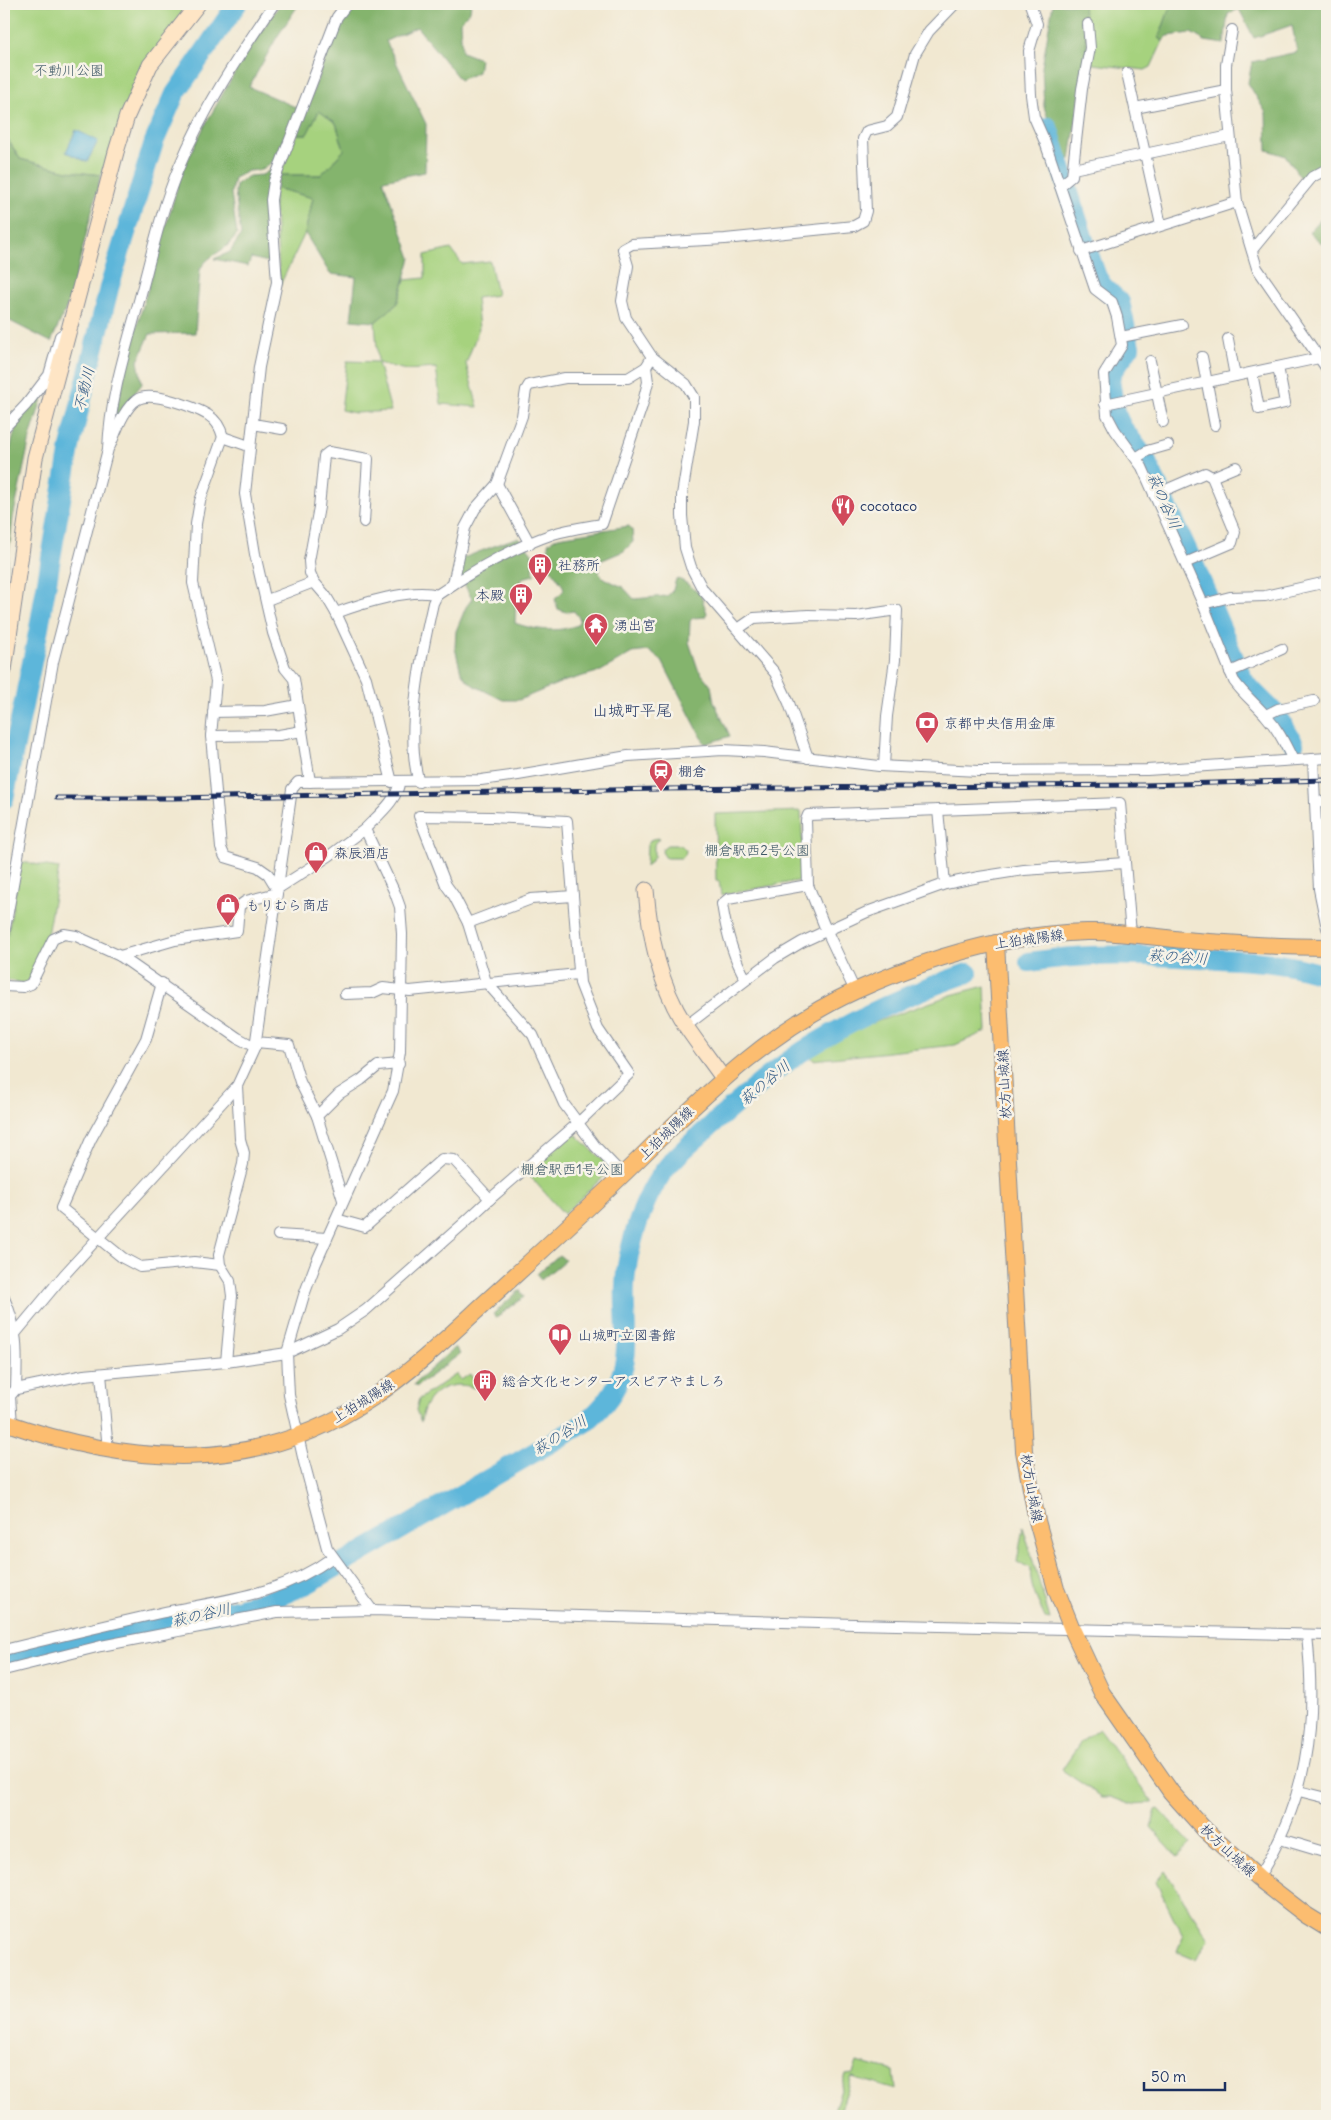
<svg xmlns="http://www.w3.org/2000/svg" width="1331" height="2120" font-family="Delius,'Klee One',sans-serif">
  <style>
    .green { fill: #a6d27e; stroke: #60806e }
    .forest { fill: #84b46d; stroke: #507266 }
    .water { fill: #5db6da; stroke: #3c729c }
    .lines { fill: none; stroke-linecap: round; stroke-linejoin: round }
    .river { stroke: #5db6da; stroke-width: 20 }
    .street-casing { stroke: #868c98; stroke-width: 12 }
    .secondary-casing { stroke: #868c98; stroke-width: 17 }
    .primary-casing { stroke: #868c98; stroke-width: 18 }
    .street { stroke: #fff; stroke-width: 10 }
    .secondary { stroke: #fee5c5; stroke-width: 15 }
    .primary { stroke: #fcbd6f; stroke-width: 16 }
    .rail-casing { stroke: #1b2f5e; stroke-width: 5 }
    .rail { stroke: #f7f3e8; stroke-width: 3; stroke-dasharray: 9; stroke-linecap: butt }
    .labels { text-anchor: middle; stroke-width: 5; stroke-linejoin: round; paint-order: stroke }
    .park-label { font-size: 14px; fill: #3e5866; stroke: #f7f3e8 }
    .poi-label { font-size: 14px; fill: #1b2f5e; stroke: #f7f3e8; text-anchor: start }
    .street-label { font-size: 14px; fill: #1b2f5e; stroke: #f7f3e8 }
    .water-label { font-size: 15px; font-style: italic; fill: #2f5883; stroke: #f7f3e8 }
    .quarter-label { font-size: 16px; fill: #1b2f5e; stroke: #f7f3e8 }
  </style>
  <rect width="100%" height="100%" fill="#f7f3e8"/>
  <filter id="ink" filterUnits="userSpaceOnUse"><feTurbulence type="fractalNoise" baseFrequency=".02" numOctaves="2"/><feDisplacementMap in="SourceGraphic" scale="10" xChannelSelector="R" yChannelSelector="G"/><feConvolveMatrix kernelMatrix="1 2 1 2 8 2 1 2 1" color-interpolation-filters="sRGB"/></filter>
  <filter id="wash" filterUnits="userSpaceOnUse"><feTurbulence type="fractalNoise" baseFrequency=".0096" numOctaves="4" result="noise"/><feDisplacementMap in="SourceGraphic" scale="20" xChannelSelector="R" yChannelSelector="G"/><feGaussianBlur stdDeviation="1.12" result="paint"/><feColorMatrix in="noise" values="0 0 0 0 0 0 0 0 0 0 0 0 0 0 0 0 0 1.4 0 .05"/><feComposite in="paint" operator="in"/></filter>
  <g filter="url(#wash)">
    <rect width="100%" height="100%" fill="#f1e8d1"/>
    <g class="green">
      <polygon points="4,4 192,4 133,87 101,175 67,171 20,159 4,133"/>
      <polygon points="1083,4 1171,4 1159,38 1163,41 1151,67 1145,70 1085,63"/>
      <polygon points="319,111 336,123 344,150 321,175 280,175 297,134 307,134"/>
      <polygon points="276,188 313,198 305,233 280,285 274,200"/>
      <polygon points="451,249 462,264 490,261 497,295 476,298 479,328 466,364 478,407 441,404 436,368 406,370 378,363 391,411 355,413 341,410 347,361 378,362 375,322 397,304 405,280 425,278 425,255"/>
      <polygon points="801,811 804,875 798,881 721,895 719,881 716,880 715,814"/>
      <polygon points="660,838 654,845 654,857 646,867 647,845 652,839"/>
      <polygon points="667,845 681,845 686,850 685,855 681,858 666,858 662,852 663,848"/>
      <polygon points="21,862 59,868 46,941 28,982 22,983 4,979 4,954"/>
      <polygon points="985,986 987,1031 955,1045 813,1060 809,1053 870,1024 951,995"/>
      <polygon points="571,1135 577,1135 607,1165 607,1173 564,1214 527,1173"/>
      <path d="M 457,1374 L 461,1380 L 470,1374 L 477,1386 L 474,1388 C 449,1378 423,1394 421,1422 L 416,1410 L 419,1399 Z"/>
      <path d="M 1023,1527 L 1050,1619 L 1045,1618 C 1039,1603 1028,1585 1031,1568 L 1017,1562 Z"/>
      <polygon points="1099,1729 1153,1803 1129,1804 1111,1797 1102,1797 1062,1770 1081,1742"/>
      <polygon points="1159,1809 1190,1843 1178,1857 1151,1827 1156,1810"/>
      <polygon points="1165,1871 1209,1939 1196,1960 1177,1952 1183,1937 1156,1882"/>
      <polygon points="857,2062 894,2071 896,2090 852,2077 839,2114 844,2116 832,2116 846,2075 853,2074"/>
    </g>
    <g class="forest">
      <path d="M 280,4 L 299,4 L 277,37 L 249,87 L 300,109 L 278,158 L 261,170 L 248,171 L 234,178 L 231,193 L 237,234 C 227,252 209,253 200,269 L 195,333 L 150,334 L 138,361 L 142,384 L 130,399 L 114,433 L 114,418 L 128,357 L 182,171 L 205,125 L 241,62 Z"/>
      <polygon points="351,4 471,4 470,11 460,22 462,52 480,59 478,72 460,80 417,27 386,41 426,124 425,172 383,180 411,258 397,304 375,322 351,320 356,277 330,274 305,233 313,198 276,188 280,175 321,175 344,150 336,123 319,111 307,134 297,134 340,18"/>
      <polygon points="1053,4 1083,4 1087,51 1070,159 1063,161 1044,107 1042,67"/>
      <polygon points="1171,4 1327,4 1327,163 1323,163 1302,180 1286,156 1267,150 1266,113 1248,83 1252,62 1297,52 1292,25 1254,38 1239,9 1228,14 1224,44 1205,41 1191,33 1168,36 1163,41 1159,38"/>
      <polygon points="4,133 20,159 67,171 101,175 70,299 51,342 4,318"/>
      <polygon points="278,165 272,180 273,263 251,258 248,266 214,259 230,252 241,235 235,192 236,184 249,176 262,175"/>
      <polygon points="1327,213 1327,248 1309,232"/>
      <polygon points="46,386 30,438 13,518 4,592 4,475 17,422"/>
      <path d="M 629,526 L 632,529 L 633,542 L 624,551 L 600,561 L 599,573 L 605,579 L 623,587 L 634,599 L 667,596 L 673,590 L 676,579 C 686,580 690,588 700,593 L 707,613 L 705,617 L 693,618 L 690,621 L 689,642 L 698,669 L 711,686 L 714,702 L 730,736 L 705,744 L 662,661 L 649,651 L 632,653 L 601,671 L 562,682 L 519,700 L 503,700 L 473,685 L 466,679 L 461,672 L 455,648 L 456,631 L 466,607 L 472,599 L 459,574 L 460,559 C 470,556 514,537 519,538 L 532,553 L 534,575 L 522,578 L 521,594 L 516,598 L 515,623 C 533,630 559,633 577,625 L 580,619 L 574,611 L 566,612 L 558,609 L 555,599 L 564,590 L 563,586 L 549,566 L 548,543 L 558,537 Z"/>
      <polygon points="559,1255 565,1260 541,1280 537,1274"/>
      <polygon points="520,1290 524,1297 496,1318 493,1314"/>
      <polygon points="455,1347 460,1354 416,1387 414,1384"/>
    </g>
    <polygon class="water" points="76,130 98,141 87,162 66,152"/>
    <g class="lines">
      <g class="river">
        <polyline points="1048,127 1085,243"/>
        <polyline points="1089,254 1097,277 1103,286 1120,302 1130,347 1112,372 1110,380 1115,412 1122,427 1145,458 1196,569 1242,677 1246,684 1278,716 1294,744"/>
        <polyline points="4,799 39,628 70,447 109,288 154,142 175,94 237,4"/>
        <path d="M 1029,962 C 1086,953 1142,955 1200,958 C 1242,960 1287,961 1327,976"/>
        <path d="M 4,1660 L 179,1619 L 236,1609 L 275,1598 L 307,1584 L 585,1423 C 652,1367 613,1325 629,1255 C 635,1229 644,1200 659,1178 C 673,1156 696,1140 715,1122 C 743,1098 772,1071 803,1051 C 855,1018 910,993 968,973"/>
      </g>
    </g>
  </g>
  <g filter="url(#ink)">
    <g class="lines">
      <g class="street-casing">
        <g id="street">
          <path d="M 1030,4 L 1037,24 L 1029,51 L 1031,95 L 1034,117 L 1045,142 L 1095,289 L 1112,302 L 1117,317 L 1122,345 L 1104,374 L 1107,415 L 1115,430 L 1142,467 L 1203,604 L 1234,681 C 1244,695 1256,704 1266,716 C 1278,729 1285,744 1293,760"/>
          <polyline points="1232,30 1226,65 1226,90 1237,202 1257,268 1327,369"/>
          <polyline points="1127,73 1161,225"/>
          <polyline points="1135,108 1226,90"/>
          <polyline points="1073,169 1230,136"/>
          <polyline points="1060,186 1072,176 1082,89 1090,48 1088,24"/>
          <polyline points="1252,250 1312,177 1327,169"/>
          <polyline points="1081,251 1237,202"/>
          <polyline points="1121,337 1182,325"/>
          <polyline points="1228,339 1235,376"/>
          <polyline points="1202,357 1215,425"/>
          <polyline points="1150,361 1163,422"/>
          <polyline points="1252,373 1259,409 1285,403 1278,367"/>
          <polyline points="1105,404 1319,358"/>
          <polyline points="253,424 282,429"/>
          <polyline points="4,428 26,405 49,375 60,336 68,331"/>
          <path d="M 110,446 C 116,432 124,407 138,399 C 153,391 194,407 208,415 C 216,420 221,429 223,437"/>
          <polyline points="249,446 223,437 200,501 196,524 193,583 216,681 211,736 221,848 225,857 258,867 268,874 277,889 329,856 365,829"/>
          <polyline points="1136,458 1147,451 1168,445"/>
          <polyline points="1212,477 1236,467"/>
          <polyline points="497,484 530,544"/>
          <polyline points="1154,495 1205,473 1212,477 1235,532 1232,543 1185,563"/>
          <polyline points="314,582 310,573 309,561 319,507 324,456 329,452 368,459 364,522"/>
          <polyline points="453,584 465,528 475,509 497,484 522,416 526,390 529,385 565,378 628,378 646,367"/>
          <polyline points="267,600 314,582 326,596 336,613 366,678 392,782"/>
          <polyline points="1203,604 1230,597 1265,596 1327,582"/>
          <path d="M 336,613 C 360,604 413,587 437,595"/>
          <polyline points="738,629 754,618 808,615 856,616 897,610 895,660 887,716 884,766"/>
          <polyline points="1230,672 1282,649"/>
          <polyline points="213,712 265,711 298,705"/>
          <polyline points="1266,715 1278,709 1314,701"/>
          <polyline points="211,736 279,735 302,731"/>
          <polyline points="808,758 789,703 775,673 703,590 691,567 685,548 682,516 682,495 694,421 694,397 686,384 652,357 626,318 622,301 628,266 623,249 632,244 725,239 854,226 863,221 866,211 863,139 867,131 887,126 897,117 915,54 929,31 955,4"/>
          <polyline points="1313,759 1319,889 1327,928"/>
          <polyline points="310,782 294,679 285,668 273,633 255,554 245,494 259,367 277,282 271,200 274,181 337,17 347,4"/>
          <path d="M 419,782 C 404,734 422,652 433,603 L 437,595 C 472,571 512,548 553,534 C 569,529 586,527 602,524 L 642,406 L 648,382 L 646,367 L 652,357"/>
          <polyline points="1315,800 1327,804"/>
          <polyline points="938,810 945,884"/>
          <polyline points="468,923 531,899 573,896"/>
          <path d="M 4,934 L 53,662 L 108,449 C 110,400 124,355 137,308 C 150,262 160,212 179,167 C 203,109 239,55 274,4"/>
          <polyline points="120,956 175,940 237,931 239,906 246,901 277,893"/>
          <path d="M 746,979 C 732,956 726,930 722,904 L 728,899 L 808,885"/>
          <polyline points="162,983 146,1039 91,1139 61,1208 123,1258 140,1267 194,1262 220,1265"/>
          <polyline points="4,986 23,987 31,984 53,939 64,934 76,936 120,956 238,1038 255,1047"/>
          <polyline points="855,991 824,925 808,885 806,820 808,815 1120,803 1131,934"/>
          <polyline points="345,994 372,993 383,988 410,991 578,974"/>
          <polyline points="686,1026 775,958 802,942 867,912 945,884 979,877 1024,870 1125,863"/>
          <polyline points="256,1042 289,1045 300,1082 317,1116"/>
          <polyline points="343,1200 317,1116 339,1094 361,1080 378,1066 399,1064"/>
          <polyline points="336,1219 365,1227 442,1159 454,1160 490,1199"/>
          <polyline points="278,1235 327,1238"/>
          <path d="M 4,1298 C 19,1330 17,1355 16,1389"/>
          <polyline points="4,1347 64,1275 237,1086 255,1047 292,789 298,782 481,780 518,775 628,756 723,750 764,752 879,766 978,771 1147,770 1327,758"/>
          <polyline points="226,1362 232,1296 230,1281 220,1265 219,1255 243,1164 244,1153 240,1139 237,1086"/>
          <polyline points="101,1374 108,1450"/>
          <polyline points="12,1425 10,1396 16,1389 84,1375 226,1362 287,1353 338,1329 366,1310 463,1224 490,1199 577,1124 629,1074 598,1029 580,983 567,821 491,817 419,816 446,885 454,896 468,923 486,982 533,1035 564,1104 595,1146 623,1175"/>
          <path d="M 372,1610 L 327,1548 L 304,1462 L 289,1395 L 287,1353 L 304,1295 L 316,1263 L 393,1091 L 400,1052 L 402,934 L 400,907 L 395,893 L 365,829 C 376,817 399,799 399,782"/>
          <path d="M 4,1650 C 56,1637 108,1625 160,1613 C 222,1600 280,1596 333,1557"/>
          <polyline points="4,1670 101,1646 277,1612 372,1610 854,1624 1327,1635"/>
          <polyline points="1299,1791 1327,1798"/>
          <polyline points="1280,1839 1327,1853"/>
          <path d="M 1258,1878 C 1307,1799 1317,1727 1307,1635"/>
        </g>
      </g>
      <g class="secondary-casing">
        <g id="secondary">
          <polyline points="4,670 35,458 116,152 127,116 150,65 198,4"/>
          <path d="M 646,890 C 650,937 659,984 685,1025 C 697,1043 711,1061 723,1078"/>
        </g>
      </g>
      <g class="primary-casing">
        <g id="primary">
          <polyline points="996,943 1024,1451 1037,1521 1056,1589 1072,1629 1102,1693 1171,1792 1205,1830 1258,1878 1306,1915 1327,1928"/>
          <path d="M 4,1422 C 130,1466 256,1476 372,1398 C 414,1370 450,1335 487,1301 C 543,1250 599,1199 652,1146 C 713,1087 776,1027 855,991 C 927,958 1007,934 1087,932 C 1120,931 1152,937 1184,940 C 1232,944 1279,947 1327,947"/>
        </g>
      </g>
      <use href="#street" class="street"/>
      <use href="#secondary" class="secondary"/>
      <use href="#primary" class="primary"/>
      <g class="rail-casing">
        <polyline id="rail" points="57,798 173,798 661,789 1144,785 1327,780"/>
      </g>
      <use href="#rail" class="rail"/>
    </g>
  </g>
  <defs>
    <g id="restaurant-pin" transform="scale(1.25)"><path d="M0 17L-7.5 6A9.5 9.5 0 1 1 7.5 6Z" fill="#d1495b" stroke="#f7f3e8"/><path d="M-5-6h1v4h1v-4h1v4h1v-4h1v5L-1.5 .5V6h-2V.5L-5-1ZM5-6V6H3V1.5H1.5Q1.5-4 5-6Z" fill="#fff"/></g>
    <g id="building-pin" transform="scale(1.25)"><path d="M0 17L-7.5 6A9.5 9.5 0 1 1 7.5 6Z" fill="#d1495b" stroke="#f7f3e8"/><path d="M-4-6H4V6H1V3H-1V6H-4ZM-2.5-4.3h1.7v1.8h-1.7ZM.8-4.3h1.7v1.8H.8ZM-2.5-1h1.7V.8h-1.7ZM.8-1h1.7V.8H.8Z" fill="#fff"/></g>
    <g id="temple-pin" transform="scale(1.25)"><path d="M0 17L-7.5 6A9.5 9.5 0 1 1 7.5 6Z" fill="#d1495b" stroke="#f7f3e8"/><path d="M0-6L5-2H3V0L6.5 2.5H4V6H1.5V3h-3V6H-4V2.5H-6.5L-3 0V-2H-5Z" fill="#fff"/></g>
    <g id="bank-pin" transform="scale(1.25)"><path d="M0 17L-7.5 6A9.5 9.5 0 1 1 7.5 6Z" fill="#d1495b" stroke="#f7f3e8"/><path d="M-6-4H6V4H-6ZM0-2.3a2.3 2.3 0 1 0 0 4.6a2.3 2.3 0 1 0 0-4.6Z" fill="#fff"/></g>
    <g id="station-pin" transform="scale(1.25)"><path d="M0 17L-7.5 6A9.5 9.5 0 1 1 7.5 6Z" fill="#d1495b" stroke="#f7f3e8"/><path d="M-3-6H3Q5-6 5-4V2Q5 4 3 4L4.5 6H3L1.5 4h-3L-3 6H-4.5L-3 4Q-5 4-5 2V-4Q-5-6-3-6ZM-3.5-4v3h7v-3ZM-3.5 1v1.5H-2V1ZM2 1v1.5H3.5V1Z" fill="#fff"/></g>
    <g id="shop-pin" transform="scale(1.25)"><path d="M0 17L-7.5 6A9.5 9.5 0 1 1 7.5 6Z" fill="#d1495b" stroke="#f7f3e8"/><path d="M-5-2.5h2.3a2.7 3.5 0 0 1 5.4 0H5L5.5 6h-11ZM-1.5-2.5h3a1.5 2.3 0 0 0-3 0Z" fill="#fff"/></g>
    <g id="library-pin" transform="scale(1.25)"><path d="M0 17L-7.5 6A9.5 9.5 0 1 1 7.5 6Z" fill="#d1495b" stroke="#f7f3e8"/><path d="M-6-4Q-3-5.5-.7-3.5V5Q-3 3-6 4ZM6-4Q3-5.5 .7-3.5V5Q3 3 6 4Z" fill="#fff"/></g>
  </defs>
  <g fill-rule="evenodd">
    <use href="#restaurant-pin" x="843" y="506"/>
    <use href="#building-pin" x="540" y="565"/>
    <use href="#building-pin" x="521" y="595"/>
    <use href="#temple-pin" x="596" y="625"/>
    <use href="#bank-pin" x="927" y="723"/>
    <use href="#station-pin" x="661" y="771"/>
    <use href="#shop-pin" x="316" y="853"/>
    <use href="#shop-pin" x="228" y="905"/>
    <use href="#library-pin" x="560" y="1335"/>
    <use href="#building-pin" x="485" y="1381"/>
  </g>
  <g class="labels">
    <g class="park-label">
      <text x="69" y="75">不動川公園</text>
      <text x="757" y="855">棚倉駅西2号公園</text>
      <text x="572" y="1174">棚倉駅西1号公園</text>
    </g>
    <g class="poi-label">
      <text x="860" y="511">cocotaco</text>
      <text x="558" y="570">社務所</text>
      <text x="504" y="600" text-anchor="end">本殿</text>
      <text x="614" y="630">湧出宮</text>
      <text x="944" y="728">京都中央信用金庫</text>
      <text x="678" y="776">棚倉</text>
      <text x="334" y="858">森辰酒店</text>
      <text x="246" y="910">もりむら商店</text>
      <text x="578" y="1340">山城町立図書館</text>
      <text x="502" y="1386">総合文化センターアスピアやましろ</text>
    </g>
    <g class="street-label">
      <text transform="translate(1029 939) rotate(-8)" y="5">上狛城陽線</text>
      <text transform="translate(1004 1084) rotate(-93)" y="5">枚方山城線</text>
      <text transform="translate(666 1133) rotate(-44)" y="5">上狛城陽線</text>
      <text transform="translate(363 1401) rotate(-32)" y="5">上狛城陽線</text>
      <text transform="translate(1032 1488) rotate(80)" y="5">枚方山城線</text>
      <text transform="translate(1228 1850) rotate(43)" y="5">枚方山城線</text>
    </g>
    <g class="water-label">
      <text transform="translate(84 389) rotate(-76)" y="5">不動川</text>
      <text transform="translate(1164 501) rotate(66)" y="5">萩の谷川</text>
      <text transform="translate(1178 957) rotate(4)" y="5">萩の谷川</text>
      <text transform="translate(765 1083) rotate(-40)" y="5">萩の谷川</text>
      <text transform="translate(560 1435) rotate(-32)" y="5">萩の谷川</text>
      <text transform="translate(201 1615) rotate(-13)" y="5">萩の谷川</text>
    </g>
    <g class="quarter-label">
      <text x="632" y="716">山城町平尾</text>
    </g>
  </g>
  <rect width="1331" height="2120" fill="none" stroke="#f7f3e8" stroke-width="20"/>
  <path d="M1144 2082v8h81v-8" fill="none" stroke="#1b2f5e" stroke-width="2.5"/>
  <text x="1151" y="2082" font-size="15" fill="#1b2f5e" stroke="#f7f3e8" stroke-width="4" paint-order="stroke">50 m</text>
</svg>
